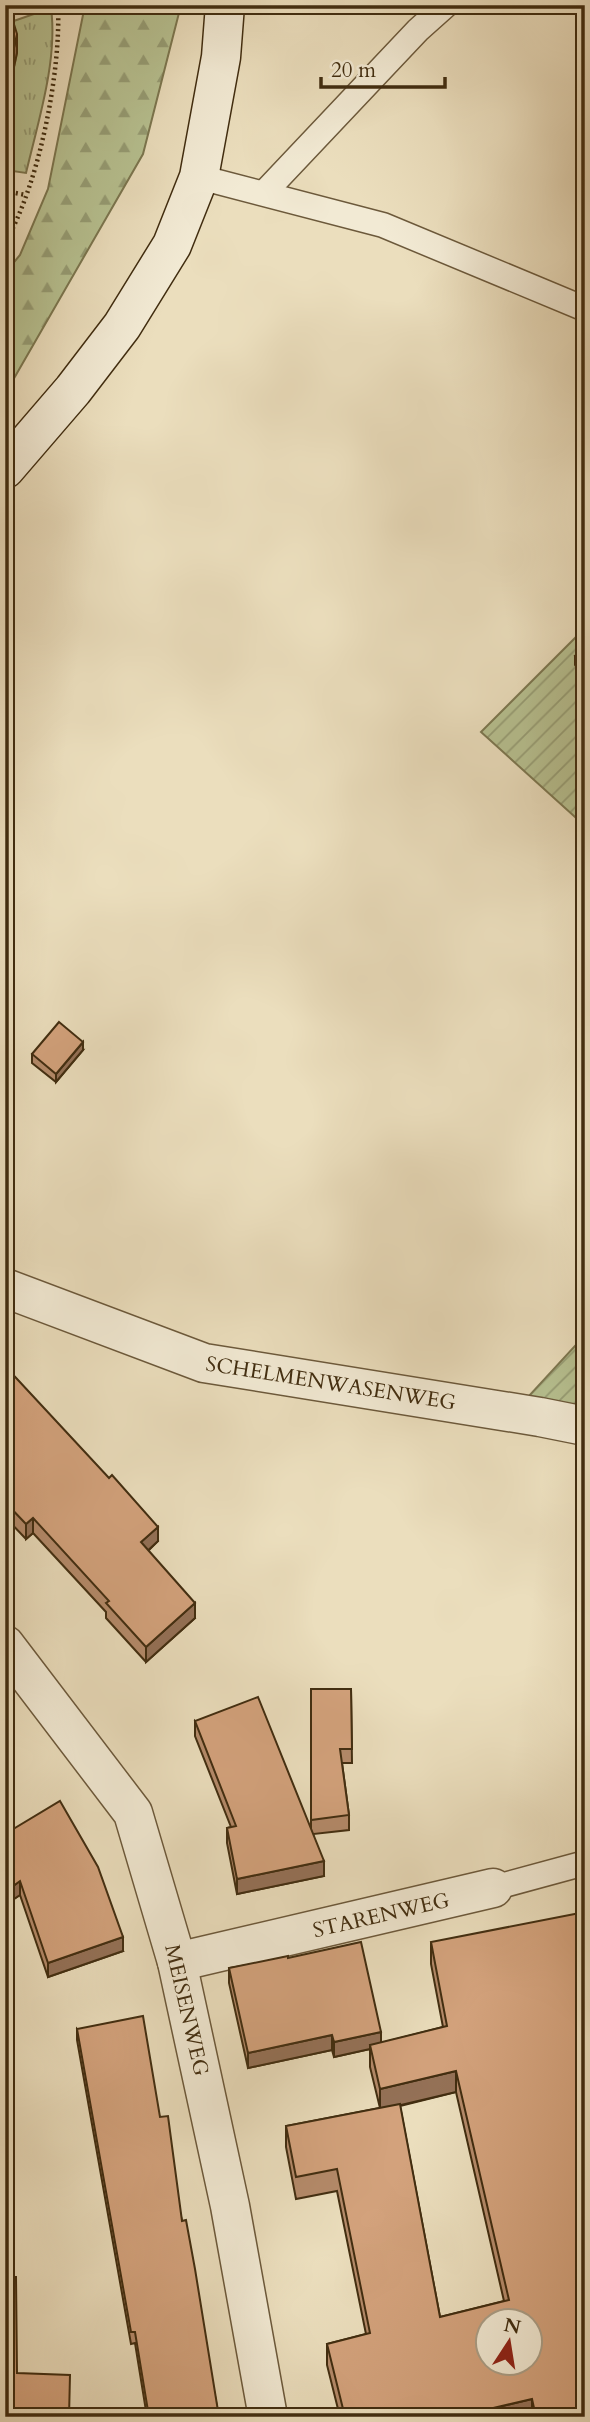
<svg xmlns="http://www.w3.org/2000/svg" width="590" height="2422" font-family="Cardo,serif">
  <style>
    .grass { fill: url(#grass-tufts); stroke: #7c7750; stroke-width: 2 }
    .forest { fill: url(#forest-firs); stroke: #7c7750; stroke-width: 2 }
    .garden { fill: url(#garden-furrows); stroke: #7c7750; stroke-width: 2 }
    .lines { fill: none; stroke-linecap: round; stroke-linejoin: round }
    .lane-casing { stroke: #6c593b; stroke-width: 27 }
    .street-casing { stroke: #6c593b; stroke-width: 41 }
    .secondary-casing { stroke: #412d10; stroke-width: 41 }
    .path { stroke: #412d10; stroke-width: 4.5; stroke-dasharray: 2 3.5; stroke-linecap: butt }
    .lane { stroke: #f2ead4; stroke-width: 24 }
    .street { stroke: #f2ead4; stroke-width: 38 }
    .secondary { stroke: #f2ead4; stroke-width: 38 }
    .wall { fill: #b58b6b; stroke: #412d10; stroke-width: 2; fill-rule: evenodd }
    .shaded-wall { fill: #947157; stroke: #412d10; stroke-width: 2 }
    .building { fill: #d3a27c; stroke: #412d10; stroke-width: 2; fill-rule: evenodd }
    .labels { text-anchor: middle; stroke-width: 5; stroke-linejoin: round; paint-order: stroke }
    .street-label { font-size: 21px; fill: #412d10; stroke: #f2ead4 }
  </style>
  <defs>
    <pattern id="grass-tufts" width="24" height="20" patternUnits="userSpaceOnUse" patternTransform="scale(1.75)"><rect width="24" height="20" fill="#b7c191"/><path d="M3 7l-1-3M5 7V3M7 7l1-3M15 17l-1-3M17 17v-4M19 17l1-3" fill="none" stroke="#969d75"/></pattern>
    <pattern id="forest-firs" width="22" height="20" patternUnits="userSpaceOnUse" patternTransform="scale(1.75)"><rect width="22" height="20" fill="#b7c191"/><path d="M5 1l3.5 6h-7zM16 11l3.5 6h-7z" fill="#969d75"/></pattern>
    <pattern id="garden-furrows" width="10" height="10" patternUnits="userSpaceOnUse" patternTransform="scale(1.75)"><rect width="10" height="10" fill="#b7c191"/><path d="M-1 1l2-2M0 10L10 0M9 11l2-2" fill="none" stroke="#969d75"/></pattern>
  </defs>
  <rect width="100%" height="100%" fill="#ebdebd"/>
  <filter id="stains"><feTurbulence type="fractalNoise" baseFrequency=".00286" numOctaves="4"/><feColorMatrix values="0 0 0 0 .2 0 0 0 0 .09 0 0 0 0 .02 0 0 0 .5 -.17"/></filter>
  <radialGradient id="worn" r=".72"><stop offset=".6" stop-color="#630" stop-opacity="0"/><stop offset="1" stop-color="#630" stop-opacity=".3"/></radialGradient>
  <path class="grass" d="M 51,8 C 58,60 38,122 26,173 L 5,170 L 5,110 L 17,53 L 8,23 Z"/>
  <polygon class="forest" points="85,5 181,5 143,154 5,394 5,273 20,255 48,189"/>
  <g class="garden">
    <polygon points="585,628 585,826 481,732"/>
    <polygon points="585,1335 585,1422 527,1398"/>
  </g>
  <g class="lines">
    <g class="lane-casing">
      <g id="lane">
        <polyline points="199,177 383,225 585,309"/>
        <polyline points="264,193 418,30 446,5"/>
        <polyline points="493,1888 585,1863"/>
      </g>
    </g>
    <g class="street-casing">
      <g id="street">
        <polyline points="5,1288 204,1363 540,1417 585,1426"/>
        <polyline points="5,1645 133,1813 177,1962 230,2206 268,2417"/>
        <polyline points="177,1962 493,1888"/>
      </g>
    </g>
    <g class="secondary-casing">
      <polyline id="secondary" points="5,469 73,390 122,326 172,245 199,177 221,57 225,5"/>
    </g>
    <g class="path">
      <polyline points="5,191 26,195"/>
      <path d="M 5,243 C 39,184 61,73 58,5"/>
    </g>
    <use href="#lane" class="lane"/>
    <use href="#street" class="street"/>
    <use href="#secondary" class="secondary"/>
  </g>
  <g class="wall">
    <polygon points="585,648 585,677 575,665 575,656"/>
    <polygon points="83,1050 56,1082 32,1063 32,1054"/>
    <polygon points="5,1366 158,1541 148,1551 195,1618 146,1662 106,1618 106,1612 33,1533 26,1539 5,1517"/>
    <polygon points="311,1689 351,1689 352,1763 342,1763 349,1815 349,1830 313,1834 324,1876 237,1894 227,1843 227,1828 231,1827 195,1736 195,1721 311,1829"/>
    <polygon points="5,1834 123,1951 48,1977 20,1895 5,1905"/>
    <path d="M 431,1942 L 585,2417 L 340,2417 L 327,2365 L 327,2344 L 366,2334 L 337,2191 L 296,2199 L 286,2147 L 286,2126 L 380,2108 L 370,2067 L 370,2049 L 334,2057 L 332,2050 L 248,2068 L 229,1983 L 229,1968 L 288,1958 L 381,2043 L 443,2027 L 431,1964 ZM 456,2092 L 504,2301 L 440,2317 L 400,2106 Z"/>
    <polygon points="77,2029 160,2117 182,2221 219,2417 147,2417 135,2343 131,2344 77,2040"/>
    <polygon points="5,2191 9,2214 9,2229 5,2230"/>
  </g>
  <g class="shaded-wall">
    <polygon points="17,34 17,53 5,108 5,89"/>
    <polygon points="83,1042 83,1050 56,1082 56,1074"/>
    <polygon points="33,1518 33,1533 26,1539 26,1524"/>
    <polygon points="158,1527 158,1541 141,1557 141,1542"/>
    <polygon points="195,1603 195,1618 146,1662 146,1647"/>
    <polygon points="324,1861 324,1876 237,1894 237,1879"/>
    <polygon points="20,1881 20,1895 5,1905 5,1892"/>
    <polygon points="123,1937 123,1951 48,1977 48,1963"/>
    <polygon points="381,2032 381,2046 370,2045 370,2049 334,2057 334,2042"/>
    <polygon points="332,2035 332,2050 248,2068 248,2053"/>
    <polygon points="456,2071 456,2092 380,2110 380,2089"/>
    <polygon points="532,2399 532,2417 455,2417"/>
  </g>
  <g class="building">
    <polygon points="5,5 8,5 17,34 5,89"/>
    <polygon points="585,648 585,669 575,656"/>
    <polygon points="59,1022 83,1042 56,1074 32,1054"/>
    <polygon points="5,1366 109,1478 112,1475 158,1527 141,1542 195,1603 146,1647 106,1603 109,1601 33,1518 26,1524 5,1502"/>
    <polygon points="311,1689 351,1689 352,1749 340,1749 349,1815 311,1820"/>
    <polygon points="258,1697 324,1861 237,1879 227,1828 236,1826 195,1721"/>
    <polygon points="60,1801 98,1867 123,1937 48,1963 20,1881 5,1892 5,1834"/>
    <path d="M 585,1912 L 585,2415 L 579,2417 L 536,2417 L 532,2399 L 455,2417 L 345,2417 L 327,2344 L 370,2333 L 337,2169 L 296,2177 L 286,2126 L 400,2104 L 440,2317 L 509,2300 L 456,2071 L 380,2089 L 370,2045 L 447,2026 L 431,1942 ZM 488,2320 L 530,2320 L 530,2362 L 488,2362 Z"/>
    <polygon points="361,1942 381,2032 334,2042 332,2035 248,2053 229,1968 288,1956 288,1958"/>
    <polygon points="143,2016 160,2117 168,2116 182,2221 186,2220 195,2269 219,2417 149,2417 135,2332 131,2332 77,2029"/>
    <polygon points="5,2191 9,2214 5,2215"/>
    <polygon points="5,2277 16,2277 17,2373 70,2375 69,2417 5,2417"/>
  </g>
  <g class="labels">
    <g class="street-label">
      <text transform="translate(331 1383) rotate(9)" y="7">SCHELMENWASENWEG</text>
      <text transform="translate(381 1915) rotate(-13)" y="7">STARENWEG</text>
      <text transform="translate(187 2010) rotate(77)" y="7">MEISENWEG</text>
    </g>
  </g>
  <rect width="590" height="2422" fill="none" stroke="#ebdebd" stroke-width="28"/>
  <rect x="7" y="7" width="576" height="2408" fill="none" stroke="#412d10" stroke-width="3.5"/>
  <rect x="14" y="14" width="562" height="2394" fill="none" stroke="#412d10" stroke-width="2"/>
  <g transform="translate(509 2342) rotate(12)"><circle r="33" fill="#f2ead4" stroke="#ab9e86" stroke-width="2"/>
  <path d="M0-5L12 26L0 18L-12 26Z" fill="#8f2418"/>
  <text y="-10" font-size="19" font-weight="bold" text-anchor="middle" fill="#412d10">N</text>
  </g>
  <path d="M321 77v10h124v-10" fill="none" stroke="#412d10" stroke-width="3.5"/>
  <text x="331" y="77" font-size="21" fill="#412d10" stroke="#f2ead4" stroke-width="5" paint-order="stroke">20 m</text>
  <rect width="100%" height="100%" filter="url(#stains)"/>
  <rect width="100%" height="100%" fill="url(#worn)"/>
</svg>
